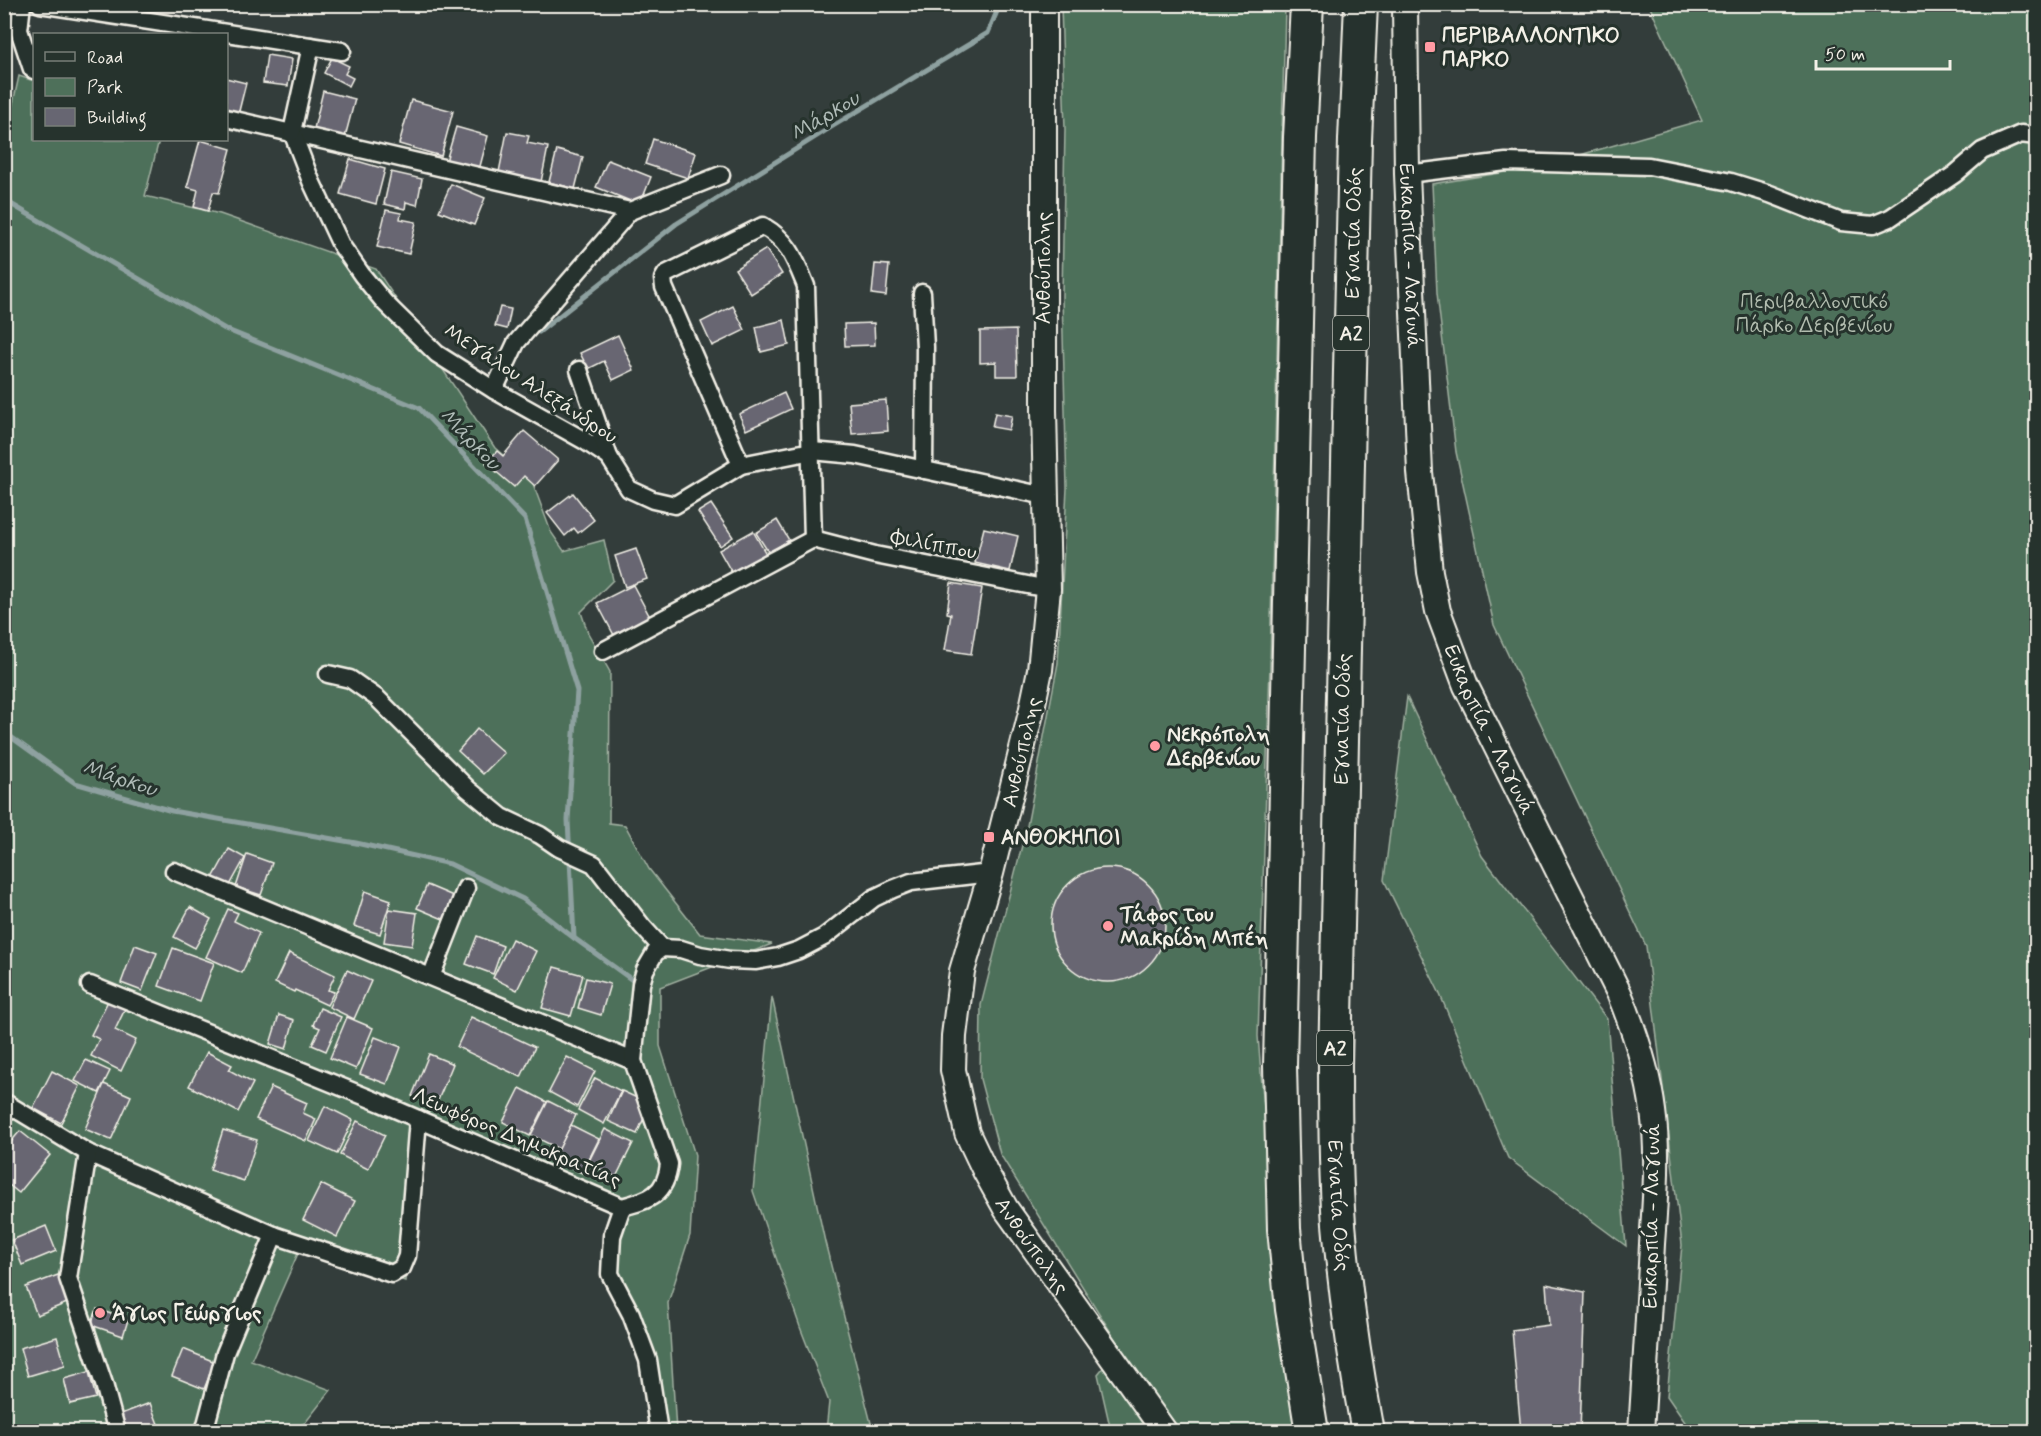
<svg xmlns="http://www.w3.org/2000/svg" width="2041" height="1436" font-family="Mynerve,sans-serif">
  <style>
    .green { fill: #4e705a; stroke: #a1b0a1; stroke-width: 1.5 }
    .lines { fill: none; stroke-linecap: round; stroke-linejoin: round }
    .stream { stroke: #8ea1a0; stroke-width: 5 }
    .building { fill: #676672; stroke: #f4f1e8; stroke-width: 1.5 }
    .street-casing { stroke: #f4f1e8; stroke-width: 21 }
    .secondary-casing { stroke: #f4f1e8; stroke-width: 28 }
    .highway-casing { stroke: #f4f1e8; stroke-width: 36 }
    .street { stroke: #26332d; stroke-width: 16 }
    .secondary { stroke: #26332d; stroke-width: 24 }
    .highway { stroke: #26332d; stroke-width: 32 }
    .poi-dot { fill: #ff9aa2; stroke: #26332d; stroke-width: 2 }
    .labels { text-anchor: middle; stroke-width: 6; stroke-linejoin: round; paint-order: stroke }
    .shield { fill: #26332d; stroke: #b6b8b0; stroke-width: 1.5 }
    .shield-label { font-size: 20px; font-weight: bold; fill: #f4f1e8 }
    .poi-label { font-size: 21px; font-weight: bold; fill: #f4f1e8; stroke: #26332d; text-anchor: start }
    .street-label { font-size: 21px; fill: #f4f1e8; stroke: #26332d }
    .park-label { font-size: 21px; fill: #b2bdaf; stroke: #26332d }
    .water-label { font-size: 22px; font-style: italic; fill: #b0bcb8; stroke: #26332d }
  </style>
  <rect width="100%" height="100%" fill="#333d3b"/>
  <filter id="ink" filterUnits="userSpaceOnUse"><feTurbulence type="fractalNoise" baseFrequency=".0167" numOctaves="2"/><feDisplacementMap in="SourceGraphic" scale="12" xChannelSelector="R" yChannelSelector="G"/><feConvolveMatrix kernelMatrix="1 2 1 2 8 2 1 2 1" color-interpolation-filters="sRGB"/></filter>
  <g filter="url(#ink)">
    <g class="green">
      <polygon points="1061,5 1285,5 1270,666 1258,1036 1286,1377 1296,1431 1111,1431 1098,1374 1120,1347 1000,1154 980,1079 981,1005 1027,826 1058,663 1067,488 1062,296 1065,129"/>
      <polygon points="1649,5 2036,5 2036,1431 1691,1431 1667,1396 1682,1245 1646,946 1494,625 1456,452 1437,293 1432,184 1538,167 1702,120"/>
      <polygon points="19,76 34,81 34,140 159,140 145,196 220,214 376,269 495,448 532,481 551,532 564,551 604,540 613,580 581,612 588,633 610,672 609,823 625,825 649,869 700,934 772,944 660,987 660,1046 695,1155 690,1235 668,1303 676,1431 659,1431 648,1360 610,1274 622,1207 418,1120 405,1281 300,1249 251,1360 331,1390 305,1423 285,1432 5,1431 4,106 12,108"/>
      <polygon points="1407,697 1482,856 1607,1019 1626,1246 1508,1158 1439,992 1384,880"/>
      <polygon points="772,997 825,1242 873,1431 826,1431 829,1402 800,1327 753,1191"/>
    </g>
    <g class="lines">
      <g class="stream">
        <polyline points="4,200 225,329 419,408 525,519 577,691 568,820 574,938 635,982"/>
        <polyline points="539,332 676,224 833,126 988,33 1000,4"/>
        <polyline points="4,732 75,783 172,811 356,843 450,864 523,899 574,938"/>
      </g>
    </g>
    <g class="building">
      <polygon points="4,33 10,34 6,52 4,51"/>
      <polygon points="267,55 292,59 288,86 263,83"/>
      <polygon points="332,58 349,66 345,74 353,78 349,86 324,73"/>
      <polygon points="226,78 246,83 238,115 226,112"/>
      <polygon points="323,91 355,99 344,141 313,133"/>
      <polygon points="411,100 453,111 441,156 399,144"/>
      <polygon points="456,127 488,136 479,170 446,161"/>
      <polygon points="507,132 529,136 527,143 548,147 541,182 498,177"/>
      <polygon points="653,139 696,153 688,178 645,164"/>
      <polygon points="200,140 231,149 219,193 213,192 208,211 194,207 198,190 187,187"/>
      <polygon points="557,150 583,157 575,189 549,182"/>
      <polygon points="350,159 385,169 376,204 340,194"/>
      <polygon points="608,160 651,177 640,205 596,187"/>
      <polygon points="391,172 422,179 417,205 406,202 405,209 384,204"/>
      <polygon points="451,184 485,198 474,225 439,211"/>
      <polygon points="386,210 401,213 400,219 416,222 409,254 377,247"/>
      <polygon points="766,249 782,274 751,294 735,269"/>
      <polygon points="875,264 889,265 886,296 872,294"/>
      <polygon points="733,306 745,330 712,346 701,322"/>
      <polygon points="500,307 511,309 507,329 495,326"/>
      <polygon points="784,320 789,345 761,352 756,327"/>
      <polygon points="874,323 875,345 845,346 844,324"/>
      <polygon points="1016,330 1017,376 996,376 996,362 980,363 980,331"/>
      <polygon points="618,335 634,370 613,380 604,361 588,369 580,353"/>
      <polygon points="784,393 791,409 746,430 739,414"/>
      <polygon points="886,400 888,431 852,434 849,403"/>
      <polygon points="995,413 1012,416 1009,430 992,427"/>
      <polygon points="524,431 558,460 535,486 524,476 514,487 486,463 497,451 503,456"/>
      <polygon points="573,493 594,520 578,533 574,528 565,536 547,513"/>
      <polygon points="711,504 733,537 720,546 698,512"/>
      <polygon points="777,520 789,540 769,553 756,533"/>
      <polygon points="984,528 1018,536 1010,571 975,563"/>
      <polygon points="753,531 766,554 732,573 719,550"/>
      <polygon points="636,549 647,579 625,587 615,556"/>
      <polygon points="951,583 982,588 971,654 945,650 951,614 947,613"/>
      <polygon points="633,585 651,619 615,637 597,603"/>
      <polygon points="477,729 504,753 483,774 458,751"/>
      <polygon points="229,849 245,858 229,887 213,878"/>
      <polygon points="247,854 272,863 261,895 236,887"/>
      <circle cx="1108" cy="925" r="57"/>
      <polygon points="427,885 465,901 455,924 417,908"/>
      <polygon points="365,891 391,900 380,934 354,926"/>
      <polygon points="190,907 211,919 195,948 174,937"/>
      <polygon points="228,909 238,913 234,921 259,933 242,973 206,957"/>
      <polygon points="389,909 417,913 412,946 384,942"/>
      <polygon points="477,936 503,946 493,974 466,964"/>
      <polygon points="512,939 536,951 517,990 493,978"/>
      <polygon points="135,945 157,953 142,991 121,983"/>
      <polygon points="173,948 214,963 200,1001 159,986"/>
      <polygon points="289,953 335,975 328,990 334,992 327,1005 295,990 294,992 275,983"/>
      <polygon points="554,967 583,975 571,1016 542,1008"/>
      <polygon points="347,970 371,981 354,1019 329,1007"/>
      <polygon points="586,978 610,984 601,1015 578,1008"/>
      <polygon points="108,1001 125,1009 115,1030 136,1040 121,1071 91,1056 99,1039 91,1035"/>
      <polygon points="320,1008 341,1017 326,1051 312,1045 320,1028 313,1025"/>
      <polygon points="279,1015 294,1020 286,1049 270,1044"/>
      <polygon points="347,1017 373,1028 356,1069 330,1058"/>
      <polygon points="471,1017 535,1047 521,1077 457,1047"/>
      <polygon points="375,1037 401,1047 387,1084 360,1074"/>
      <polygon points="207,1052 232,1065 229,1070 253,1083 238,1112 189,1086"/>
      <polygon points="429,1054 453,1064 436,1105 412,1096"/>
      <polygon points="567,1057 595,1071 577,1107 549,1092"/>
      <polygon points="86,1060 110,1071 99,1093 75,1081"/>
      <polygon points="52,1071 80,1086 61,1123 33,1108"/>
      <polygon points="595,1078 621,1091 604,1124 578,1110"/>
      <polygon points="104,1084 131,1096 111,1140 85,1129"/>
      <polygon points="271,1087 307,1103 303,1113 316,1119 306,1141 256,1119"/>
      <polygon points="520,1088 547,1102 530,1136 503,1122"/>
      <polygon points="622,1091 650,1104 637,1134 608,1121"/>
      <polygon points="548,1101 576,1115 559,1149 531,1135"/>
      <polygon points="325,1106 353,1120 337,1154 309,1141"/>
      <polygon points="357,1121 385,1135 368,1169 340,1155"/>
      <polygon points="571,1125 599,1139 582,1173 554,1159"/>
      <polygon points="605,1129 633,1143 616,1177 588,1163"/>
      <polygon points="223,1130 257,1140 244,1181 210,1170"/>
      <polygon points="20,1131 50,1155 19,1193 4,1181 4,1150"/>
      <polygon points="321,1184 355,1201 337,1237 303,1220"/>
      <polygon points="46,1226 56,1251 22,1265 12,1240"/>
      <polygon points="66,1272 77,1299 37,1315 26,1287"/>
      <polygon points="1546,1284 1585,1292 1580,1432 1521,1432 1512,1330 1549,1325"/>
      <polygon points="97,1309 128,1320 123,1336 91,1325"/>
      <polygon points="57,1337 65,1365 28,1376 20,1348"/>
      <polygon points="183,1349 215,1362 204,1389 172,1376"/>
      <polygon points="89,1372 96,1398 70,1404 64,1379"/>
      <polygon points="150,1403 161,1432 128,1432 121,1414"/>
    </g>
    <g class="lines">
      <g class="street-casing">
        <g id="street">
          <polyline points="22,4 19,30 32,69 34,70"/>
          <polyline points="40,4 342,51"/>
          <polyline points="226,118 630,211"/>
          <polyline points="292,132 311,181 341,245 362,275 385,303 437,354 494,390 585,441 609,457 629,489 653,500 675,505 741,465 812,451 855,455 1045,496"/>
          <polyline points="292,132 311,46"/>
          <polyline points="1407,174 1506,162 1649,166 1731,182 1770,194 1841,222 1873,225 1890,218 1955,174 1982,151 2021,134 2036,136"/>
          <polyline points="922,293 925,347 924,470"/>
          <polyline points="579,370 609,457"/>
          <polyline points="494,390 516,343 630,211 721,175"/>
          <path d="M 741,465 L 664,287 L 663,279 L 666,274 L 763,226 C 789,241 795,259 806,286 L 813,539"/>
          <polyline points="813,539 875,555 1048,589"/>
          <polyline points="603,651 813,539"/>
          <polyline points="328,674 350,679 377,698 468,789 502,817 540,835 559,848 594,864 642,926 662,948"/>
          <polyline points="174,871 633,1061"/>
          <polyline points="431,977 466,888"/>
          <path d="M 90,985 L 381,1103 L 622,1207 C 649,1200 666,1195 669,1164 L 633,1061 L 641,984 L 645,970 L 655,953 L 662,948 L 681,949 L 700,955 L 730,960 L 756,961 L 778,957 L 799,950 L 824,937 L 874,898 L 893,889 L 911,882 L 991,873"/>
          <polyline points="4,1102 88,1153 274,1235 392,1274 402,1268 407,1256 418,1119"/>
          <polyline points="88,1153 68,1278 104,1384 117,1432"/>
          <polyline points="622,1207 612,1236 610,1274 631,1314 648,1360 659,1432"/>
          <polyline points="204,1432 225,1353 274,1235"/>
        </g>
      </g>
      <g class="secondary-casing">
        <g id="secondary">
          <path id="s1" d="M 1044,4 L 1044,410 L 1048,589 L 1040,670 L 1031,713 L 991,873 L 962,971 L 954,1036 L 953,1070 L 967,1133 L 985,1171 L 1006,1209 L 1165,1432"/>
          <path id="s2" d="M 1405,4 L 1407,174 L 1420,472 L 1430,572 L 1438,611 L 1466,686 L 1619,993 C 1635,1032 1648,1070 1653,1111 C 1659,1155 1655,1201 1652,1244 C 1649,1307 1645,1369 1641,1432"/>
        </g>
      </g>
      <g class="highway-casing">
        <g id="highway">
          <polyline points="1307,4 1300,137 1280,1066 1284,1229 1292,1309 1312,1432"/>
          <path id="s3" d="M 1361,4 L 1355,140 L 1335,1065 C 1335,1118 1335,1171 1339,1224 C 1345,1294 1355,1363 1368,1432"/>
        </g>
      </g>
      <use href="#street" class="street"/>
      <use href="#secondary" class="secondary"/>
      <use href="#highway" class="highway"/>
    </g>
  </g>
  <g class="poi-dot">
    <rect x="1424" y="41" width="12" height="12" rx="3"/>
    <circle cx="1155" cy="746" r="6"/>
    <rect x="983" y="831" width="12" height="12" rx="3"/>
    <circle cx="1108" cy="926" r="6"/>
    <circle cx="100" cy="1313" r="6"/>
  </g>
  <g class="labels">
    <g class="shield">
      <rect x="1333" y="316" width="36" height="34" rx="4.5"/>
      <rect x="1317" y="1031" width="36" height="34" rx="4.5"/>
    </g>
    <g class="shield-label">
      <text x="1351" y="340">Α2</text>
      <text x="1335" y="1055">Α2</text>
    </g>
    <g class="poi-label">
      <text x="1442" y="42">ΠΕΡΙΒΑΛΛΟΝΤΙΚΟ<tspan x="1442" dy="24">ΠΑΡΚΟ</tspan></text>
      <text x="1167" y="741">Νεκρόπολη<tspan x="1167" dy="24">Δερβενίου</tspan></text>
      <text x="1001" y="844">ΑΝΘΟΚΗΠΟΙ</text>
      <text x="1120" y="921">Τάφος του<tspan x="1120" dy="24">Μακρίδη Μπέη</tspan></text>
      <text x="112" y="1320">Άγιος Γεώργιος</text>
    </g>
    <g class="street-label">
      <text transform="translate(1353 233) rotate(-89)" y="7">Εγνατία Οδός</text>
      <text dy="7" stroke="none"><textPath href="#s2" startOffset="252">Ευκαρπία - Λαγυνά</textPath></text>
      <text transform="translate(1043 268) rotate(-90)" y="7">Ανθούπολης</text>
      <text transform="translate(531 383) rotate(33)" y="7">Μεγάλου Αλεξάνδρου</text>
      <text transform="translate(934 544) rotate(11)" y="7">Φιλίππου</text>
      <text transform="translate(1342 719) rotate(-89)" y="7">Εγνατία Οδός</text>
      <text dy="7" stroke="none"><textPath href="#s2" startOffset="738">Ευκαρπία - Λαγυνά</textPath></text>
      <text transform="translate(1021 752) rotate(-77)" y="7">Ανθούπολης</text>
      <text transform="translate(517 1137) rotate(23)" y="7">Λεωφόρος Δημοκρατίας</text>
      <text dy="7" stroke="none"><textPath href="#s3" startOffset="1202">Εγνατία Οδός</textPath></text>
      <text transform="translate(1651 1216) rotate(-89)" y="7">Ευκαρπία - Λαγυνά</text>
      <text dy="7" stroke="none"><textPath href="#s1" startOffset="1272">Ανθούπολης</textPath></text>
    </g>
    <g class="park-label">
      <text x="1814" y="308">Περιβαλλοντικό<tspan x="1814" dy="24">Πάρκο Δερβενίου</tspan></text>
    </g>
    <g class="water-label">
      <text transform="translate(824 115) rotate(-31)" y="8">Μάρκου</text>
      <text transform="translate(471 438) rotate(46)" y="8">Μάρκου</text>
      <text transform="translate(120 777) rotate(18)" y="8">Μάρκου</text>
    </g>
  </g>
  <rect width="2041" height="1436" fill="none" stroke="#26332d" stroke-width="24"/>
  <rect x="12" y="12" width="2017" height="1412" fill="none" stroke="#f4f1e8" stroke-width="2" filter="url(#ink)"/>
  <rect x="33" y="33" width="195" height="108" fill="#26332d" stroke="#787f78" stroke-width="1.5"/>
  <rect x="45" y="52" width="30" height="9" fill="#26332d" stroke="#787f78" stroke-width="1.5"/>
  <text x="87" y="63" font-size="18" fill="#f4f1e8">Road</text>
  <rect x="45" y="78" width="30" height="18" fill="#4e705a" stroke="#787f78" stroke-width="1.5"/>
  <text x="87" y="93" font-size="18" fill="#f4f1e8">Park</text>
  <rect x="45" y="108" width="30" height="18" fill="#676672" stroke="#787f78" stroke-width="1.5"/>
  <text x="87" y="123" font-size="18" fill="#f4f1e8">Building</text>
  <path d="M1816 60v9h134v-9" fill="none" stroke="#f4f1e8" stroke-width="3"/>
  <text x="1825" y="60" font-size="18" fill="#f4f1e8" stroke="#26332d" stroke-width="4.5" paint-order="stroke">50 m</text>
</svg>
